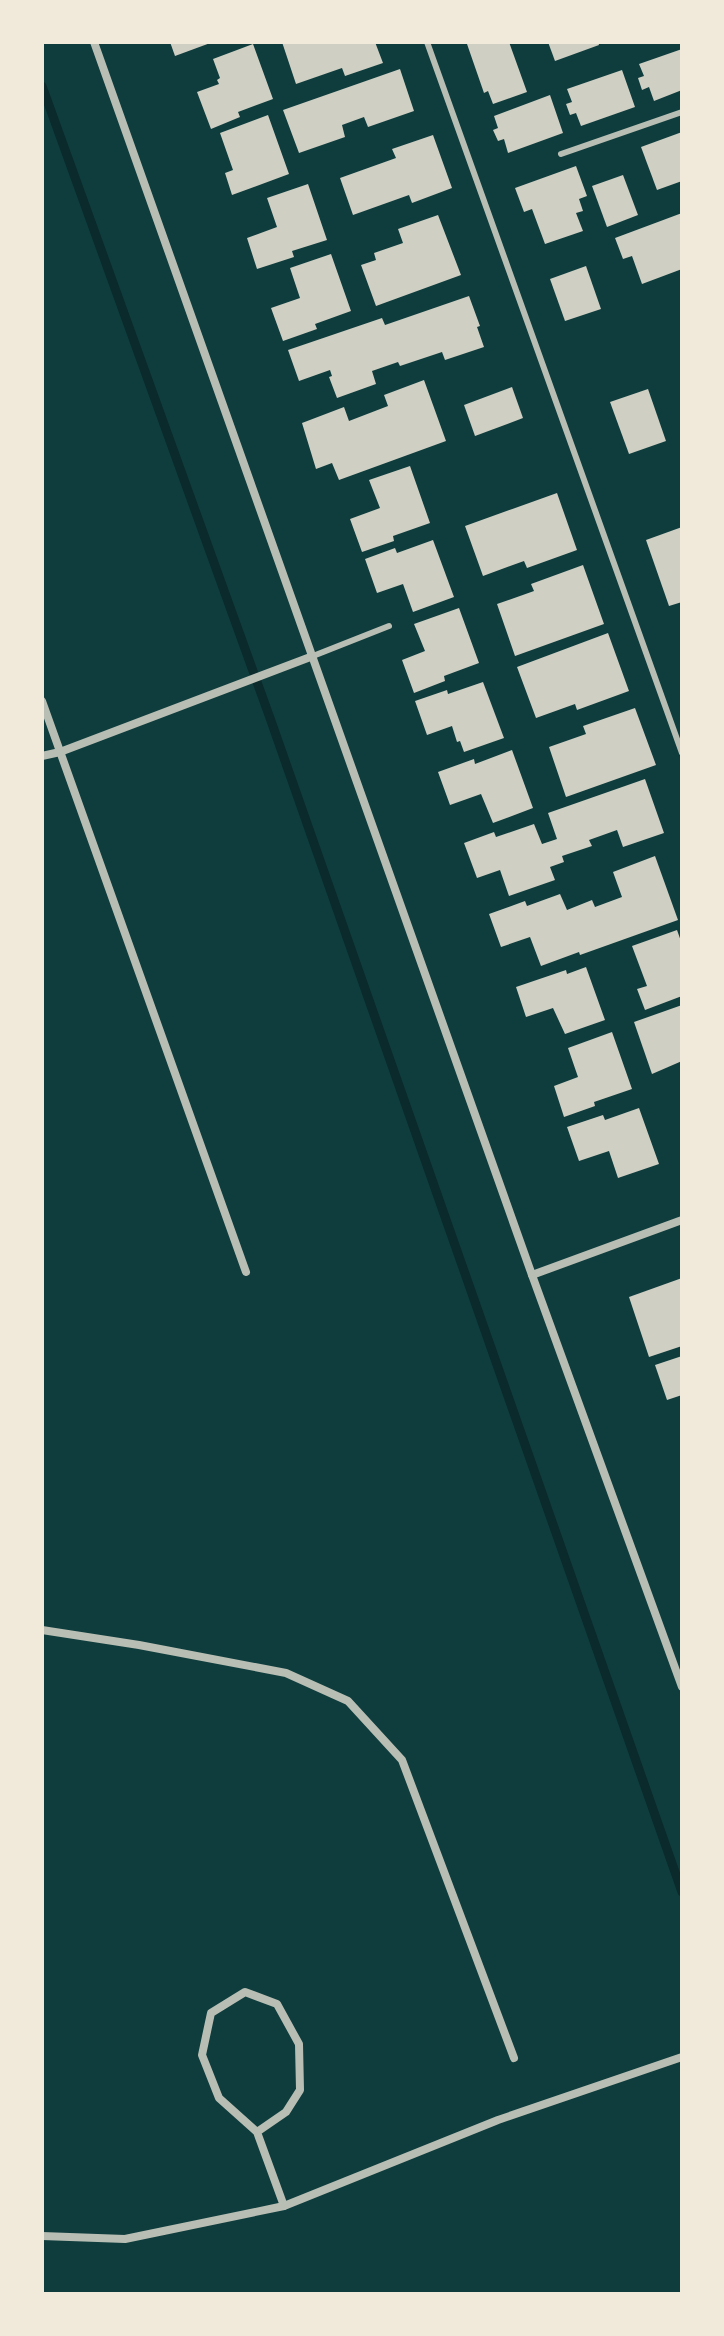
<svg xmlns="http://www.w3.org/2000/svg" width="724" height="2336" font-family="Figtree,sans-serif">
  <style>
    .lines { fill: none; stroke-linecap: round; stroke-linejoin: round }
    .stream { stroke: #0a2a2b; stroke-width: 9 }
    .building { fill: #cfcfc3 }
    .service { stroke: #b8beb3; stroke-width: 6 }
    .minor { stroke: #b8beb3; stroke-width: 8 }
  </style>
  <rect width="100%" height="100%" fill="#0f3d3e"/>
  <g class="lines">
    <polyline class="stream" points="42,86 270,718 682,1892"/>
  </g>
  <g class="building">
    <polygon points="170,42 213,42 175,56"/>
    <polygon points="282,42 375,42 383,63 345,76 342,68 296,84"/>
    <polygon points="473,42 509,42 527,92 493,104 488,91 484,93 467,44"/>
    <polygon points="548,42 598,42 599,45 555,61"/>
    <polygon points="253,44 273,99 238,112 240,117 211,129 197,92 219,84 217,80 220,78 213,59"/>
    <polygon points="682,49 682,90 654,101 649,87 642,90 638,78 644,76 639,64"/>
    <polygon points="400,69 414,111 368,127 364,117 342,125 345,137 299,153 283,110"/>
    <polygon points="622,70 635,107 581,126 576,113 570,115 566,104 572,102 567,89"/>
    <polygon points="550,95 563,133 508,153 504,139 498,141 493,130 498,128 494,116"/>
    <polygon points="268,115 289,174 232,195 225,173 233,170 220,133"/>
    <polygon points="682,132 682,181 657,190 641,147"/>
    <polygon points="433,135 452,188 412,203 409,195 353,215 340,178 396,158 392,149"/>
    <polygon points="576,166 587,196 579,199 583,211 576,213 583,231 545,244 532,209 524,212 515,188"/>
    <polygon points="623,175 638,215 607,227 592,186"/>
    <polygon points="308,184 327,240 292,251 294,257 257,269 247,238 277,227 267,198"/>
    <polygon points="682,213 682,269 642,284 632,256 623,259 615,238"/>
    <polygon points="438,215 461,275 376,306 361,265 376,260 374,253 403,243 398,229"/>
    <polygon points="331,254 351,311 315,324 317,329 283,341 271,308 300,298 290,268"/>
    <polygon points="586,266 601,309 565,321 550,279"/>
    <polygon points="469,296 480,326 477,327 484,347 445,360 442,352 400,366 398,362 372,371 376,384 337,398 329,377 332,376 330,370 299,381 288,350 382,318 385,325"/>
    <polygon points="424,380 446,441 339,480 332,463 316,469 302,423 344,407 349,421 388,406 384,395"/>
    <polygon points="512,387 523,418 475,436 464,405"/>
    <polygon points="648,389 666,441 629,454 610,402"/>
    <polygon points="410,466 430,523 393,536 394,541 362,552 350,519 380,508 369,480"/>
    <polygon points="557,493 577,550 527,568 524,561 483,576 465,526"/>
    <polygon points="682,527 682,602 669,606 646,540"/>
    <polygon points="433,540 454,597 413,612 403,584 377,593 365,559 395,548 397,553"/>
    <polygon points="583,565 604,624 515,656 497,604 534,591 531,584"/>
    <polygon points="459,608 479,663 444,676 445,681 414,693 402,660 425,651 414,624"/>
    <polygon points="608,633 629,691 577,710 575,704 536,718 517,667"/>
    <polygon points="483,682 504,738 464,752 460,741 457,742 452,726 427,735 415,701 447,690 448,694"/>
    <polygon points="635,708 656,765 566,797 549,747 586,734 583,726"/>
    <polygon points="512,750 533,808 493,823 481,794 450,805 438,772 474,759 475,764"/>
    <polygon points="645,779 664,833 623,847 617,830 589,840 592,846 562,856 564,862 550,867 555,880 509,896 500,870 477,878 464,843 494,832 496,837 534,824 542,844 557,839 548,813"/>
    <polygon points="655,856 678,920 580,955 579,952 541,966 530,937 501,947 489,914 525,901 527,906 560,894 567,910 592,900 595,907 622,897 613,872"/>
    <polygon points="677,930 682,944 682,996 645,1010 637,989 647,986 632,946"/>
    <polygon points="586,967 605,1020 565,1034 553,1008 526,1017 516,987 566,970 567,974"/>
    <polygon points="682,1005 682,1061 652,1074 634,1022"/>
    <polygon points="612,1032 632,1089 594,1102 595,1106 564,1117 554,1086 578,1077 568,1048"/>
    <polygon points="639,1108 659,1164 618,1178 609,1151 579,1161 567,1127 603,1115 605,1120"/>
    <polygon points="682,1278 682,1346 649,1357 629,1297"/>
    <polygon points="682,1356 682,1395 667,1400 655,1365"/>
  </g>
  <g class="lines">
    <g class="service">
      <polyline points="427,42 682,753"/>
      <polyline points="561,154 682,112"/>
      <polyline points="313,656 389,626"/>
    </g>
    <g class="minor">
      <polyline points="94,42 532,1275 682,1687"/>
      <polyline points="42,701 246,1272"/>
      <polyline points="42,756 60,752 313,656"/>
      <polyline points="532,1275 682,1220"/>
      <polyline points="42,1630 139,1645 286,1673 348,1701 402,1760 514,2058"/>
      <polyline points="257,2132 286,2112 300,2090 299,2044 277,2004 245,1992 211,2013 202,2055 219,2098 257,2132 284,2206"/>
      <polyline points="42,2236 125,2239 284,2206 498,2120 682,2057"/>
    </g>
  </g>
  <rect width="724" height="2336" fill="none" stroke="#f1e9da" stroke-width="88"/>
</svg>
